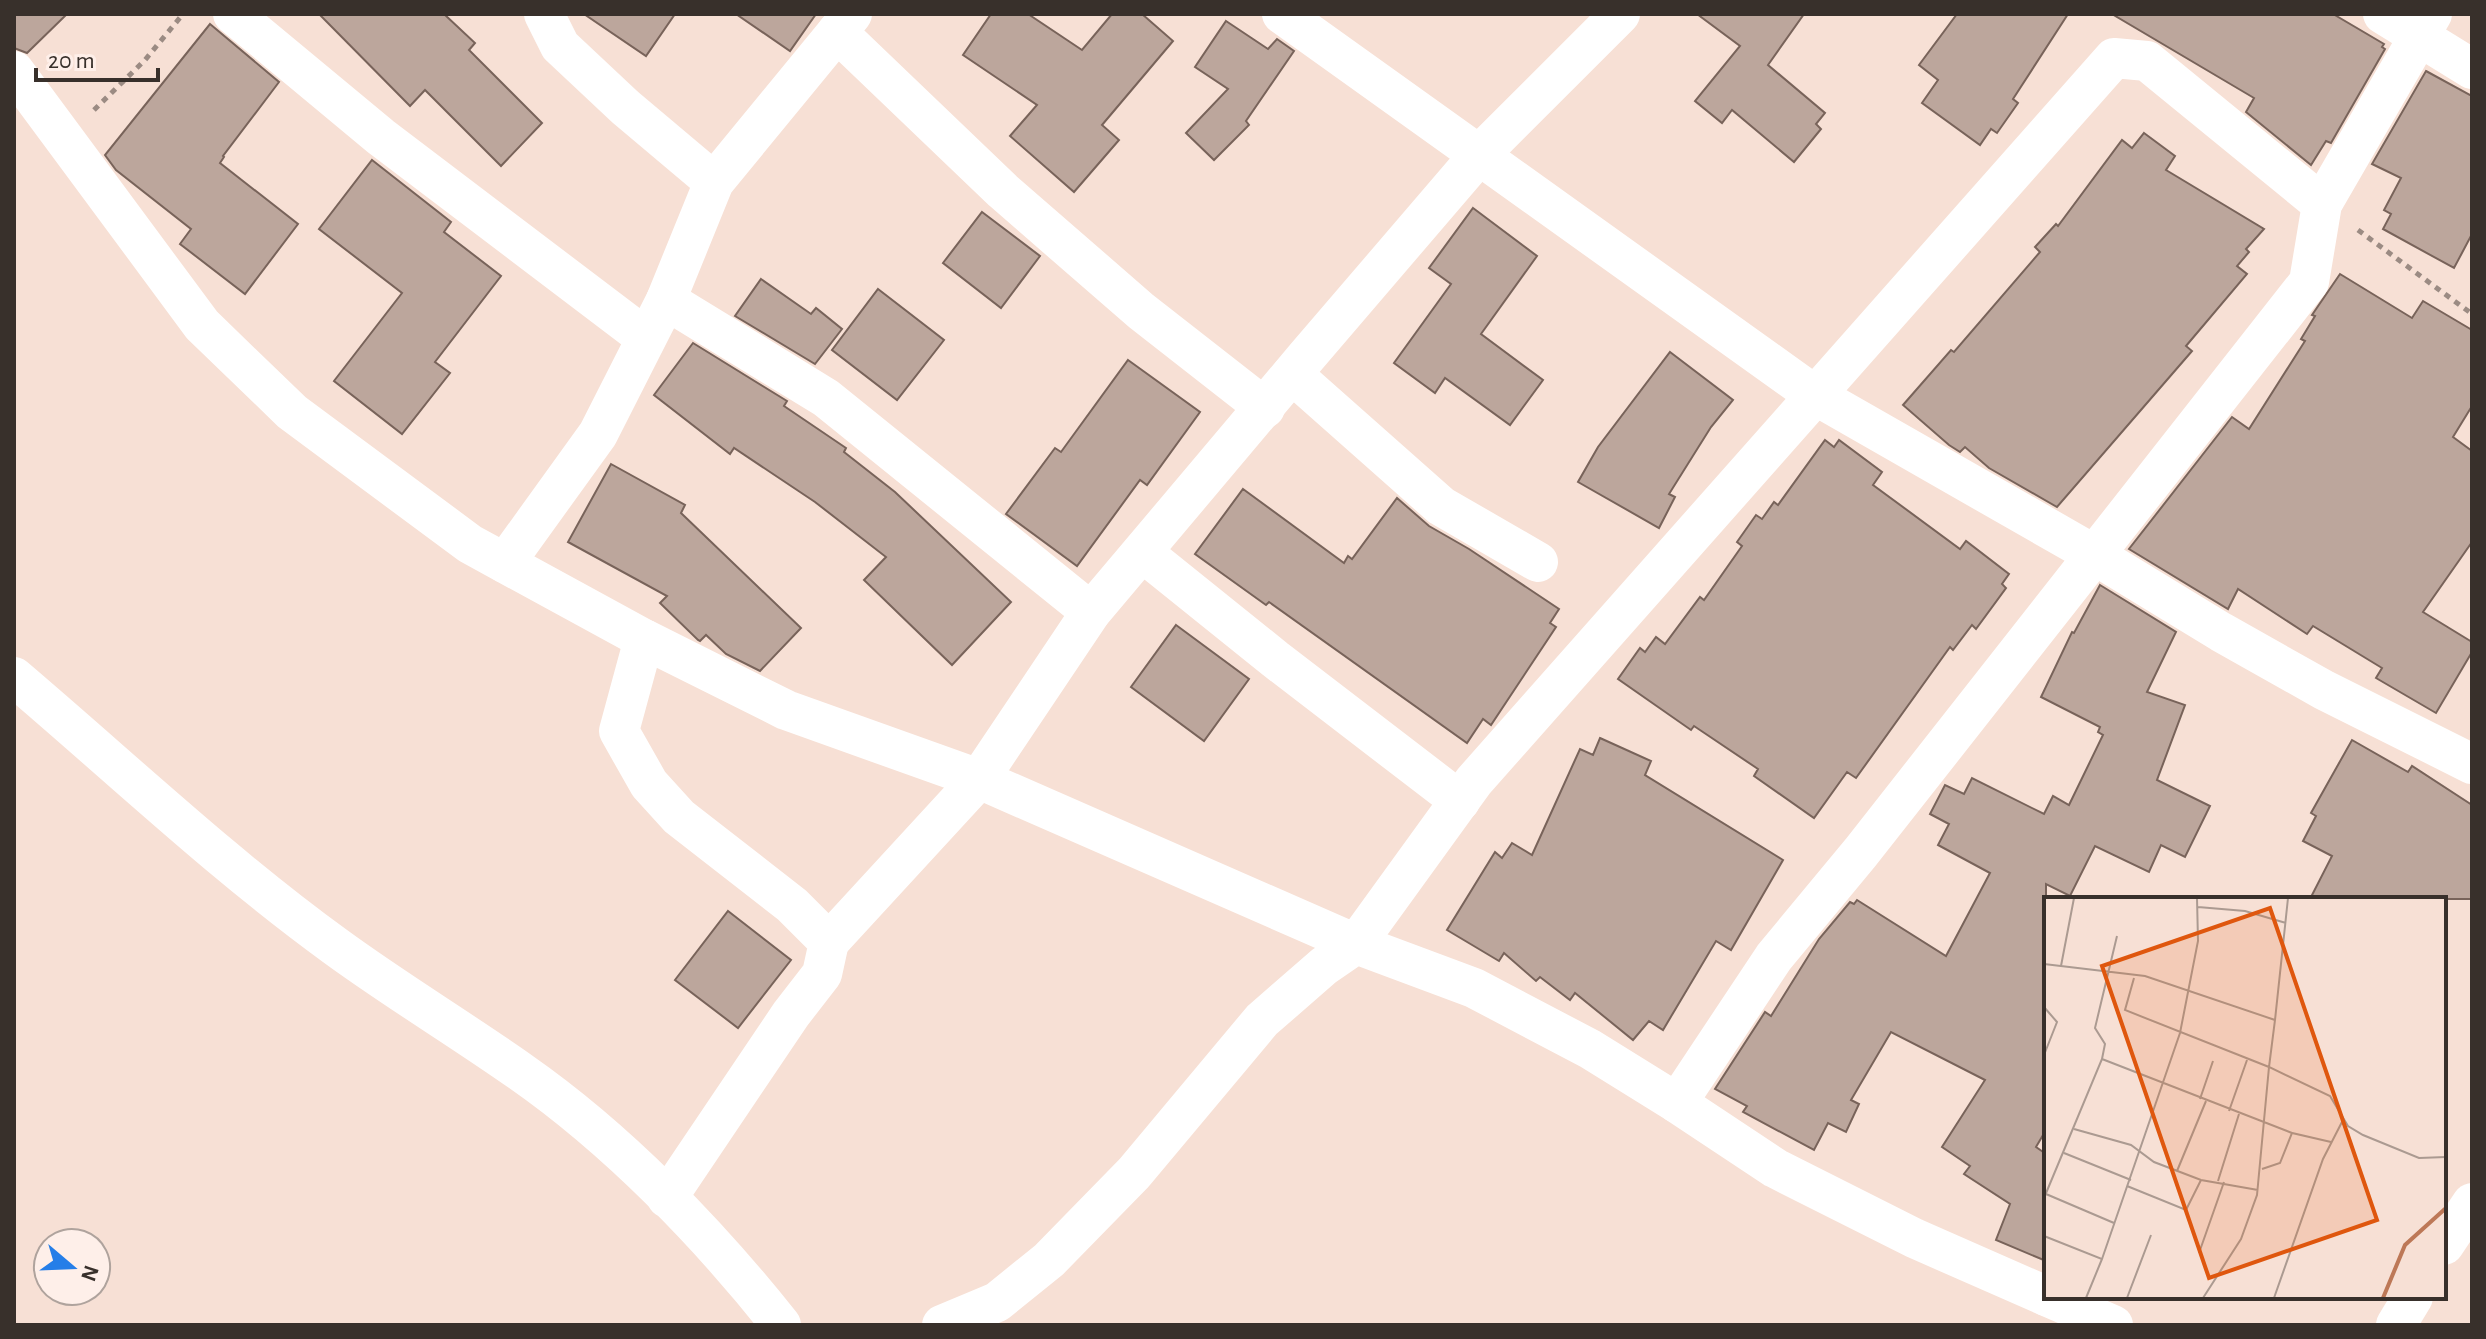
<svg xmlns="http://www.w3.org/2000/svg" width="2486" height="1339" font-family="'Alegreya Sans',sans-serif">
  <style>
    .building { fill: #bca69c; stroke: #78635a; stroke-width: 2 }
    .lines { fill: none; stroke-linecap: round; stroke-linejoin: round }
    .path { stroke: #9b8b83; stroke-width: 5; stroke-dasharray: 6 6; stroke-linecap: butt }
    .minor { stroke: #fff; stroke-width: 40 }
    .inset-river { fill: none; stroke: #bd7857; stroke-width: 4 }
    .inset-road { fill: none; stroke: #ab9a91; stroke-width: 2 }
    .view { fill: #df570e; fill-opacity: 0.15; stroke: #df570e; stroke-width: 4 }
    .inset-edge { fill: none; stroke: #38302b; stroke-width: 4 }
  </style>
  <rect width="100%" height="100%" fill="#f7e0d5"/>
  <g class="building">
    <polygon points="14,14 67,14 27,53 14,48"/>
    <polygon points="319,14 444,14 475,43 469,50 542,123 501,166 425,90 410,106"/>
    <polygon points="584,14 675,14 646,56"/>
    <polygon points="736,14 816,14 790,51"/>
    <polygon points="991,14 1028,14 1082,50 1112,14 1142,14 1173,41 1102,125 1119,140 1074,192 1010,136 1037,105 963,55"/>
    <polygon points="1697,14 1804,14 1768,65 1825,113 1816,124 1821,129 1794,162 1732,110 1722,123 1695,101 1740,46"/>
    <polygon points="1957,14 2068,14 2013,99 2018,103 1997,133 1991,129 1980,145 1922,103 1938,80 1919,65"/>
    <polygon points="2112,14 2333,14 2384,44 2382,47 2385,49 2331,143 2326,141 2311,165 2246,112 2254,98"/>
    <polygon points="1226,21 1268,49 1277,39 1294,51 1246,121 1249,125 1214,160 1186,133 1228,89 1195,67"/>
    <polygon points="210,24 279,82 223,156 224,157 220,163 298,224 245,294 180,244 191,229 116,170 105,155"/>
    <polygon points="2426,71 2472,96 2472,234 2454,268 2383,229 2391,214 2384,210 2401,178 2372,164"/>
    <polygon points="2144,133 2175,156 2166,170 2264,229 2246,249 2249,252 2237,266 2247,274 2186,346 2192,351 2057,507 1989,468 1965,447 1960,452 1949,445 1903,405 1951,350 1954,352 2040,252 2035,247 2056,224 2058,226 2122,140 2132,148"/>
    <polygon points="372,160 451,222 444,232 501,276 435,362 450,373 402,434 334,381 402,293 319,229"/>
    <polygon points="1473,208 1537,256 1481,334 1543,380 1510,425 1445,378 1435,393 1394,363 1451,284 1429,268"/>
    <polygon points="982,212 1040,256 1001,308 943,263"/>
    <polygon points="2340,274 2412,318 2423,301 2472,330 2472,406 2453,437 2472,451 2472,542 2423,612 2472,642 2472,652 2436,713 2376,678 2382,668 2313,626 2307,634 2238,589 2228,609 2129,549 2232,417 2249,429 2305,341 2301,339 2315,316 2312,315"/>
    <polygon points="761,279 811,314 816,308 842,329 815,364 735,316"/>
    <polygon points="878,289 944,340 897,400 832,350"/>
    <polygon points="693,343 787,401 784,406 846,448 844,452 895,492 1011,602 952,665 864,580 886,557 815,502 734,448 730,454 654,395"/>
    <polygon points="1670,352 1733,400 1711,427 1669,494 1675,497 1659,528 1578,482 1598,447"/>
    <polygon points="1128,360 1200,412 1147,485 1140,480 1077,566 1006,514 1055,448 1061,452"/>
    <polygon points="1825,440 1834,447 1839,440 1882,472 1873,485 1960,549 1966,541 2009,574 2002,584 2006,588 1976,629 1972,625 1953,650 1950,647 1856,778 1847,772 1814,818 1754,776 1758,769 1694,726 1691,730 1618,679 1640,648 1645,652 1656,637 1665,644 1700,597 1704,600 1742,546 1737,542 1756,515 1762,519 1774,502 1778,505"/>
    <polygon points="611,464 685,505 681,513 801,628 760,671 726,654 706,635 700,641 698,640 660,603 667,596 568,542"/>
    <polygon points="1243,489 1344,563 1348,556 1352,559 1397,498 1429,526 1469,549 1559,609 1550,623 1556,627 1491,725 1483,719 1467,743 1269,602 1266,605 1195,554"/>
    <polygon points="2100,585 2176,632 2147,692 2185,705 2157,780 2210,806 2185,857 2161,845 2149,872 2095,846 2070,896 2046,884 2046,1130 2036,1147 2046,1154 2046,1261 1996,1240 2010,1204 1964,1174 1970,1166 1942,1147 1985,1080 1891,1032 1851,1100 1859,1104 1846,1132 1828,1123 1814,1150 1743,1112 1747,1106 1715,1089 1765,1012 1771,1016 1819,939 1850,902 1854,904 1857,900 1946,956 1990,873 1938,845 1949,824 1930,814 1945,785 1964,794 1972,778 2044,814 2053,796 2069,805 2103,735 2098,732 2100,727 2041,697 2072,632 2074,633"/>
    <polygon points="1176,625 1249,679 1204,741 1131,687"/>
    <polygon points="1600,738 1651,761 1645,775 1783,860 1731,950 1716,941 1663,1030 1649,1021 1633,1040 1575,993 1570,1000 1540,977 1536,981 1504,953 1499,961 1447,930 1495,852 1502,858 1512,843 1532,855 1580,749 1593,755"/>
    <polygon points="2352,740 2408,772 2412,766 2472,805 2472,899 2310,899 2332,856 2303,841 2316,816 2311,813"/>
    <polygon points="728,911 791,960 738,1028 675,980"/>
  </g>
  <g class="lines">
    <g class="path">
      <polyline points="94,110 145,60 183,14"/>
      <polyline points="2358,230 2472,314"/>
    </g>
    <g class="minor">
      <polyline points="233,14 381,137 646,338"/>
      <polyline points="544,14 560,46 625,107 714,182"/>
      <polyline points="1282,14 1813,394 2093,554 2221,632 2324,690 2472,764"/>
      <polyline points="2383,14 2472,69"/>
      <polyline points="837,32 1003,191 1141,311 1265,408"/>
      <polyline points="14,71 202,325 292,412 470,544 644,639 786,710 979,779 1356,944 1474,781 2114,58 2147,61 2322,204"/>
      <polyline points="666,300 826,398 1091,612"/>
      <polyline points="1292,374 1441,506 1538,562"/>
      <polyline points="1142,552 1275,659 1460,801"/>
      <polyline points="505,563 598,434 666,300 714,182 852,14"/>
      <polyline points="644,639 619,731 649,784 679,817 792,905 829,942 822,974 791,1014 667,1198"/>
      <path d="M 14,677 C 120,767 222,864 335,946 C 395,990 460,1029 521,1072 C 617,1139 708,1233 781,1325"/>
      <polyline points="829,942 979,779 1091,612 1306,357 1480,154 1620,14"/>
      <polyline points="1677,1103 1775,1168 1914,1238 2046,1296"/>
      <polyline points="2444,1245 2472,1203"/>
      <polyline points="2048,1297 2113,1325"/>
      <polyline points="942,1325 997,1302 1049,1260 1134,1173 1262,1020 1324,966 1356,944 1474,988 1590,1049 1677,1103 1774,957 1861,852 2309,282 2322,204 2432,14"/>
      <polyline points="2396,1325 2413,1297"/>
    </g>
  </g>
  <g transform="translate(2044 897)">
    <rect width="402" height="402" fill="#f7e0d5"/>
    <path class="inset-river" d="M 339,401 L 361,348 L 402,311"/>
    <path class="inset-road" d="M 154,10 L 201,14 L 242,26M 0,67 L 101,79 L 231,123 L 225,170 L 286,199 L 304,229 L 319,238 L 375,261 L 402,260M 17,69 L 30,1M 90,81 L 81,113 L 225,170 L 213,298 L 197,342 L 159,401M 0,110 L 13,125 L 0,158M 231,123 L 244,1M 58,162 L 248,236M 156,202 L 169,164M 185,214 L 203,163M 30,232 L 87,248 L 110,265 L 157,283 L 214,293M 20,256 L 87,283M 218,272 L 236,266 L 248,236 L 287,245M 133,274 L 162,204M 174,284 L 195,217M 83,289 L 142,313 L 157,283M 2,297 L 70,326M 0,301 L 58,162 L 61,147 L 51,131 L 73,39M 0,339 L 58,362 L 42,401M 155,356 L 180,285M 58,362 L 136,136 L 154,44 L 153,1M 83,401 L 107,338M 230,401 L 279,262 L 299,223"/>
    <path class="view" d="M 226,11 L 333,323 L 165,381 L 58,69 Z"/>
    <rect width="402" height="402" class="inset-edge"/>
  </g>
  <rect width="2486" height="1339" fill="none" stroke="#38302b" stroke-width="32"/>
  <g transform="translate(72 1267) rotate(109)"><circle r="38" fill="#feefe9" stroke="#afa39d" stroke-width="2"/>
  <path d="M0-6L14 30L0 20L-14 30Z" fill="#257ee8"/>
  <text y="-12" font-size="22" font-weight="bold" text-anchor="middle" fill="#38302b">N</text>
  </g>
  <path d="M36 68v12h122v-12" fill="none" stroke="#38302b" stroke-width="4"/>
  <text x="48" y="68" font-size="24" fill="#38302b" stroke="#feefe9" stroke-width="6" paint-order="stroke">20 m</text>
</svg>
